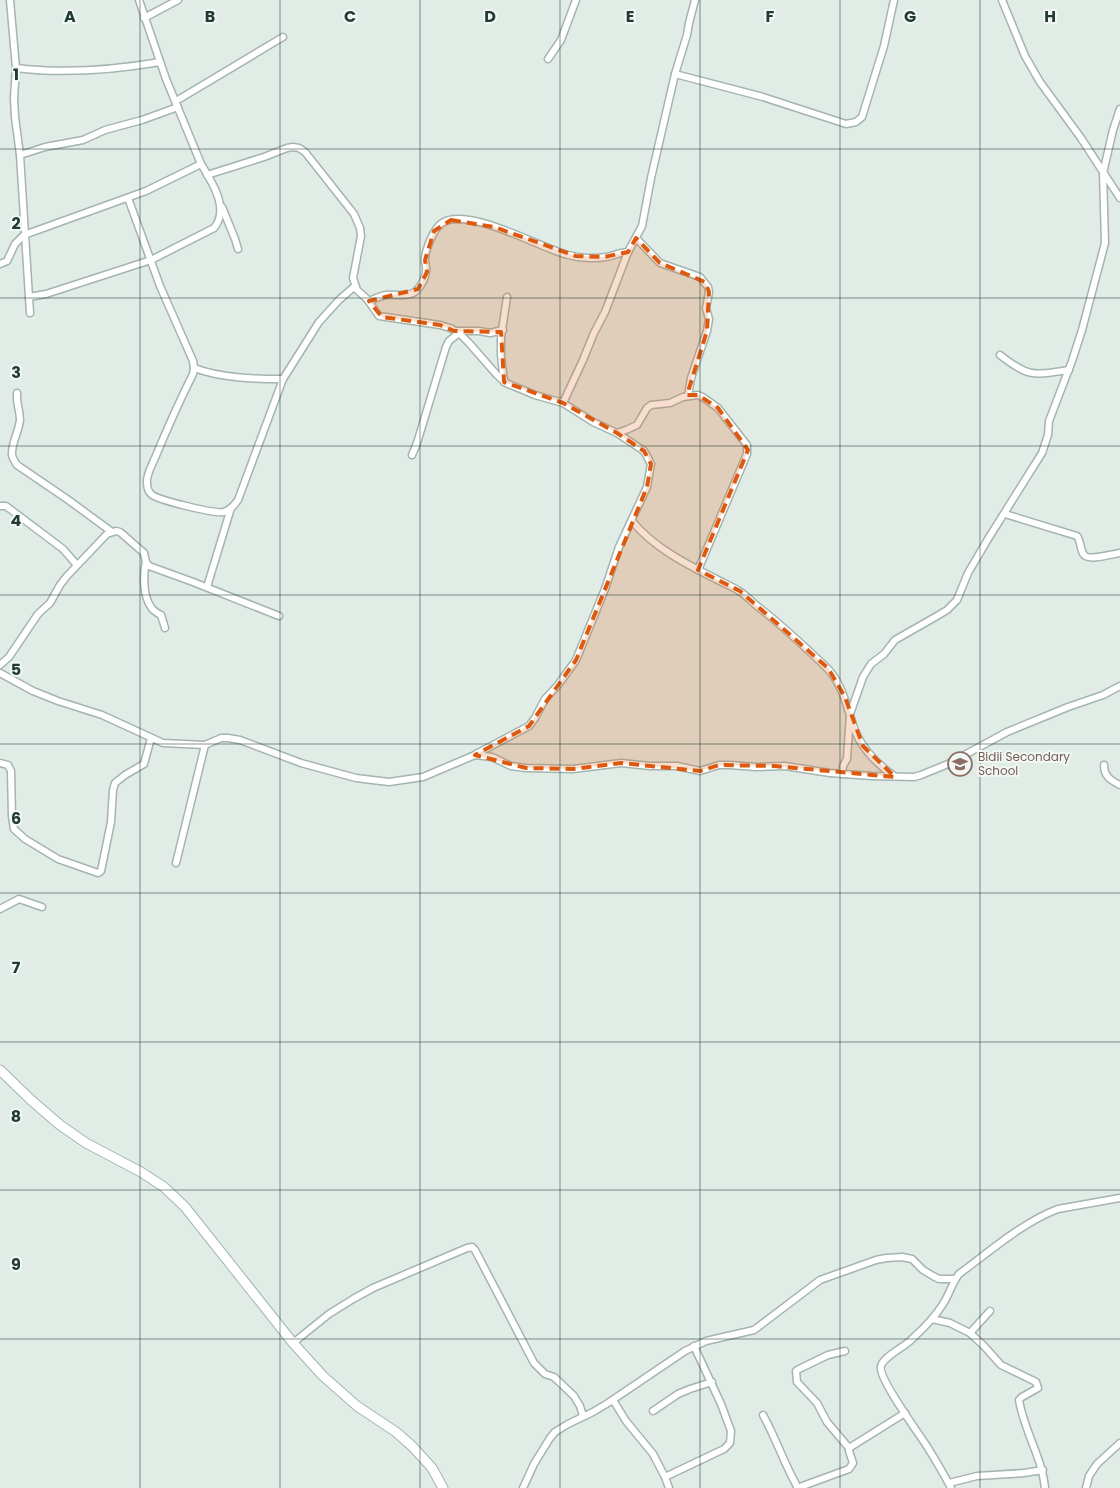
<svg xmlns="http://www.w3.org/2000/svg" width="1120" height="1488" font-family="Poppins,sans-serif">
  <style>
    .lines { fill: none; stroke-linecap: round; stroke-linejoin: round }
    .street-casing { stroke: #a4b4ae; stroke-width: 9 }
    .secondary-casing { stroke: #9fb7ae; stroke-width: 11 }
    .street { stroke: #fff; stroke-width: 6 }
    .secondary { stroke: #fff; stroke-width: 9 }
    .marked { fill: #de580e; fill-opacity: 0.2; stroke: #de580e; stroke-width: 4; stroke-dasharray: 10 6; stroke-linejoin: round }
    .grid { fill: none; stroke: #213c35; stroke-width: 1; stroke-opacity: 0.55 }
    .labels { text-anchor: middle; stroke-width: 4; stroke-linejoin: round; paint-order: stroke }
    .education-label { font-size: 12px; fill: #785e54; stroke: #f1f8f5; text-anchor: start }
    .grid-label { font-size: 16px; text-anchor: middle; font-weight: bold; fill: #213c35; stroke: #f1f8f5; stroke-width: 4; stroke-linejoin: round; paint-order: stroke }
  </style>
  <rect width="100%" height="100%" fill="#e1ece7"/>
  <g class="lines">
    <g class="street-casing">
      <g id="street">
        <polyline points="10,0 16,68 14,98 15,117 20,155 30,313"/>
        <polyline points="1002,0 1025,56 1040,82 1081,138 1120,198"/>
        <polyline points="144,18 178,0"/>
        <polyline points="548,59 561,40 576,0"/>
        <path d="M 16,68 C 64,74 113,70 160,62"/>
        <polyline points="675,74 763,97 846,124 856,122 862,117 884,46 894,0"/>
        <polyline points="176,101 283,37"/>
        <polyline points="20,155 45,147 83,140 105,130 142,120 178,107"/>
        <polyline points="207,175 264,157 287,148 293,147 299,148 305,152 354,214 360,228 361,236 353,278 357,290 367,299 379,316 440,325 450,328 459,333 469,343 497,375 506,383 535,395 563,403 593,422 617,433 644,451 651,464 647,487 619,547 605,589 576,660 558,685 545,699 535,718 529,726 476,754"/>
        <path d="M 128,198 L 160,286 L 193,361 L 194,368 L 193,374 C 179,402 167,429 155,458 C 152,465 146,475 147,483 C 147,486 148,491 151,494 C 157,500 215,514 224,512 C 231,510 234,505 238,500 L 283,379 L 319,322 L 339,300 L 355,286"/>
        <polyline points="222,207 235,239 238,249"/>
        <polyline points="636,238 660,263 700,277 708,287 709,292 706,308 709,319 707,331 691,378 688,396"/>
        <polyline points="0,264 7,261 15,244 24,235 146,191 201,164"/>
        <path d="M 29,297 L 46,294 L 151,260 L 214,228 C 230,209 212,182 201,164 L 166,79 L 139,0"/>
        <path d="M 369,301 C 374,299 380,296 386,295 C 395,294 405,297 413,293 C 419,290 426,278 426,271 C 427,268 425,264 425,260 C 425,250 434,228 442,223 C 468,206 540,248 568,255 C 579,258 595,259 606,257 C 614,256 620,252 628,252"/>
        <polyline points="456,331 479,331 490,333 503,330"/>
        <path d="M 1000,355 C 1029,378 1034,375 1069,370"/>
        <path d="M 194,368 C 221,378 254,379 283,379"/>
        <polyline points="504,382 501,355 501,337 507,297"/>
        <path d="M 17,393 C 16,404 20,410 20,420 C 19,431 11,444 12,455 C 13,459 15,462 17,465 L 67,499 L 112,532"/>
        <polyline points="563,403 583,360 594,333 605,312 628,252 642,226 651,178 675,74 687,35 689,23 695,0"/>
        <polyline points="617,433 626,430 637,425 647,408 651,405 670,403 683,397 698,395 704,398 718,408 747,445 747,454 698,570"/>
        <polyline points="412,455 417,443 446,347 449,341 459,333"/>
        <polyline points="0,506 6,506 63,549 77,565"/>
        <path d="M 1005,514 L 1077,536 C 1081,541 1080,550 1084,555 C 1089,561 1112,554 1120,553"/>
        <path d="M 632,521 C 653,547 686,564 716,579 C 723,583 732,586 739,591 C 746,595 751,601 757,606 C 781,624 803,645 825,666 C 843,683 847,708 855,731 C 863,750 877,764 894,776"/>
        <path d="M 146,562 C 143,575 143,596 151,607 C 153,611 157,613 161,615 L 165,628"/>
        <polyline points="207,587 231,508"/>
        <polyline points="0,665 9,657 38,614 50,603 60,585 67,576 107,534 116,531 120,532 144,553 146,562 149,566 193,582 279,616"/>
        <polyline points="0,673 33,691 58,701 102,715 163,743 205,745 221,738 228,738 240,740 301,763 356,778 389,782 423,777 475,755 492,757 511,766 526,768 573,769 621,763 650,766 677,766 700,771 719,765 730,765 756,767 785,766 830,773 872,776 914,777 921,775 948,764 1007,732 1068,707 1103,695 1120,686"/>
        <polyline points="0,763 8,765 11,771 12,816 14,829 25,839 58,859 98,873 101,871 111,822 113,790 115,783 125,775 144,764 151,738"/>
        <path d="M 1104,765 C 1104,776 1110,780 1120,785"/>
        <polyline points="842,774 843,766 847,759 850,714 863,677 871,664 884,654 895,640 937,616 947,610 957,600 968,573 988,539 1042,453 1048,435 1049,421 1072,361 1082,330 1105,243 1103,173 1113,130 1120,109"/>
        <polyline points="176,863 205,745"/>
        <polyline points="0,909 19,899 42,907"/>
        <path d="M 932,1319 L 950,1323 L 970,1333 L 984,1346 L 1001,1365 L 1036,1382 L 1038,1388 L 1022,1397 L 1019,1400 C 1024,1431 1042,1457 1045,1488"/>
        <polyline points="970,1333 990,1311"/>
        <polyline points="293,1343 329,1314 353,1299 373,1288 467,1248 472,1247 475,1250 534,1363 545,1374 554,1377 574,1396 580,1406 583,1416"/>
        <polyline points="845,1351 828,1355 799,1369 796,1371 797,1382 817,1403 827,1422 849,1448"/>
        <polyline points="613,1400 626,1421 653,1454 665,1477 669,1488"/>
        <polyline points="653,1411 678,1394 690,1389 712,1382"/>
        <path d="M 763,1415 C 776,1438 784,1464 798,1488"/>
        <polyline points="665,1477 724,1449 730,1443 731,1431 721,1404 694,1346"/>
        <polyline points="949,1483 977,1476 1024,1473 1043,1470"/>
        <polyline points="523,1488 534,1464 550,1438 555,1432 568,1424 593,1412 608,1403 685,1351 706,1341 754,1330 820,1280 876,1260 886,1258 902,1257 912,1259 923,1270 933,1276 939,1279 955,1279"/>
        <polyline points="797,1488 849,1469 853,1463 849,1451 849,1448 905,1413"/>
        <path d="M 951,1488 C 944,1474 936,1461 928,1448 C 920,1435 877,1377 881,1366 C 884,1356 905,1347 912,1339 C 923,1329 935,1317 943,1304 C 949,1295 952,1283 959,1274 C 989,1252 1023,1222 1058,1209 L 1120,1198"/>
        <polyline points="1086,1488 1089,1476 1097,1464 1120,1443"/>
      </g>
    </g>
    <g class="secondary-casing">
      <polyline id="secondary" points="0,1070 31,1100 60,1125 86,1143 141,1172 164,1187 185,1207 293,1343 323,1376 357,1406 396,1432 412,1446 432,1468 443,1488"/>
    </g>
    <use href="#street" class="street"/>
    <use href="#secondary" class="secondary"/>
  </g>
  <path class="marked" d="M 451,220 L 494,227 L 576,256 L 604,257 L 628,252 L 636,238 L 660,263 L 705,282 L 709,292 L 707,331 L 687,395 L 698,395 L 718,408 L 748,450 L 698,570 L 740,591 L 828,668 L 845,697 L 863,746 L 895,777 L 774,766 L 719,765 L 700,771 L 621,763 L 573,769 L 526,768 L 475,755 L 529,726 L 576,660 L 647,487 L 651,464 L 644,451 L 617,433 L 563,403 L 504,382 L 501,332 L 454,331 L 440,325 L 382,317 L 369,301 L 418,289 L 427,272 L 425,260 L 434,231 Z"/>
  <path class="grid" d="M 140,0 L 140,1488M 280,0 L 280,1488M 420,0 L 420,1488M 560,0 L 560,1488M 700,0 L 700,1488M 840,0 L 840,1488M 980,0 L 980,1488M 0,149 L 1120,149M 0,298 L 1120,298M 0,446 L 1120,446M 0,595 L 1120,595M 0,744 L 1120,744M 0,893 L 1120,893M 0,1042 L 1120,1042M 0,1190 L 1120,1190M 0,1339 L 1120,1339"/>
  <defs>
    <g id="school-ring" transform="scale(1.25)"><circle r="9.5" fill="#f1f8f5" stroke="#8d6e63" stroke-width="1.5"/><path d="M0-5L7-2L0 1L-7-2ZM-4 1L0 2.5L4 1V4Q0 6-4 4Z" fill="#8d6e63"/></g>
  </defs>
  <g fill-rule="evenodd">
    <use href="#school-ring" x="960" y="764"/>
  </g>
  <g class="labels">
    <g class="education-label">
      <text x="978" y="761">Bidii Secondary<tspan x="978" dy="14">School</tspan></text>
    </g>
  </g>
  <g class="grid-label">
    <text x="70" y="22">A</text>
    <text x="210" y="22">B</text>
    <text x="350" y="22">C</text>
    <text x="490" y="22">D</text>
    <text x="630" y="22">E</text>
    <text x="770" y="22">F</text>
    <text x="910" y="22">G</text>
    <text x="1050" y="22">H</text>
    <text x="16" y="80">1</text>
    <text x="16" y="229">2</text>
    <text x="16" y="378">3</text>
    <text x="16" y="526">4</text>
    <text x="16" y="675">5</text>
    <text x="16" y="824">6</text>
    <text x="16" y="973">7</text>
    <text x="16" y="1122">8</text>
    <text x="16" y="1270">9</text>
  </g>
</svg>
